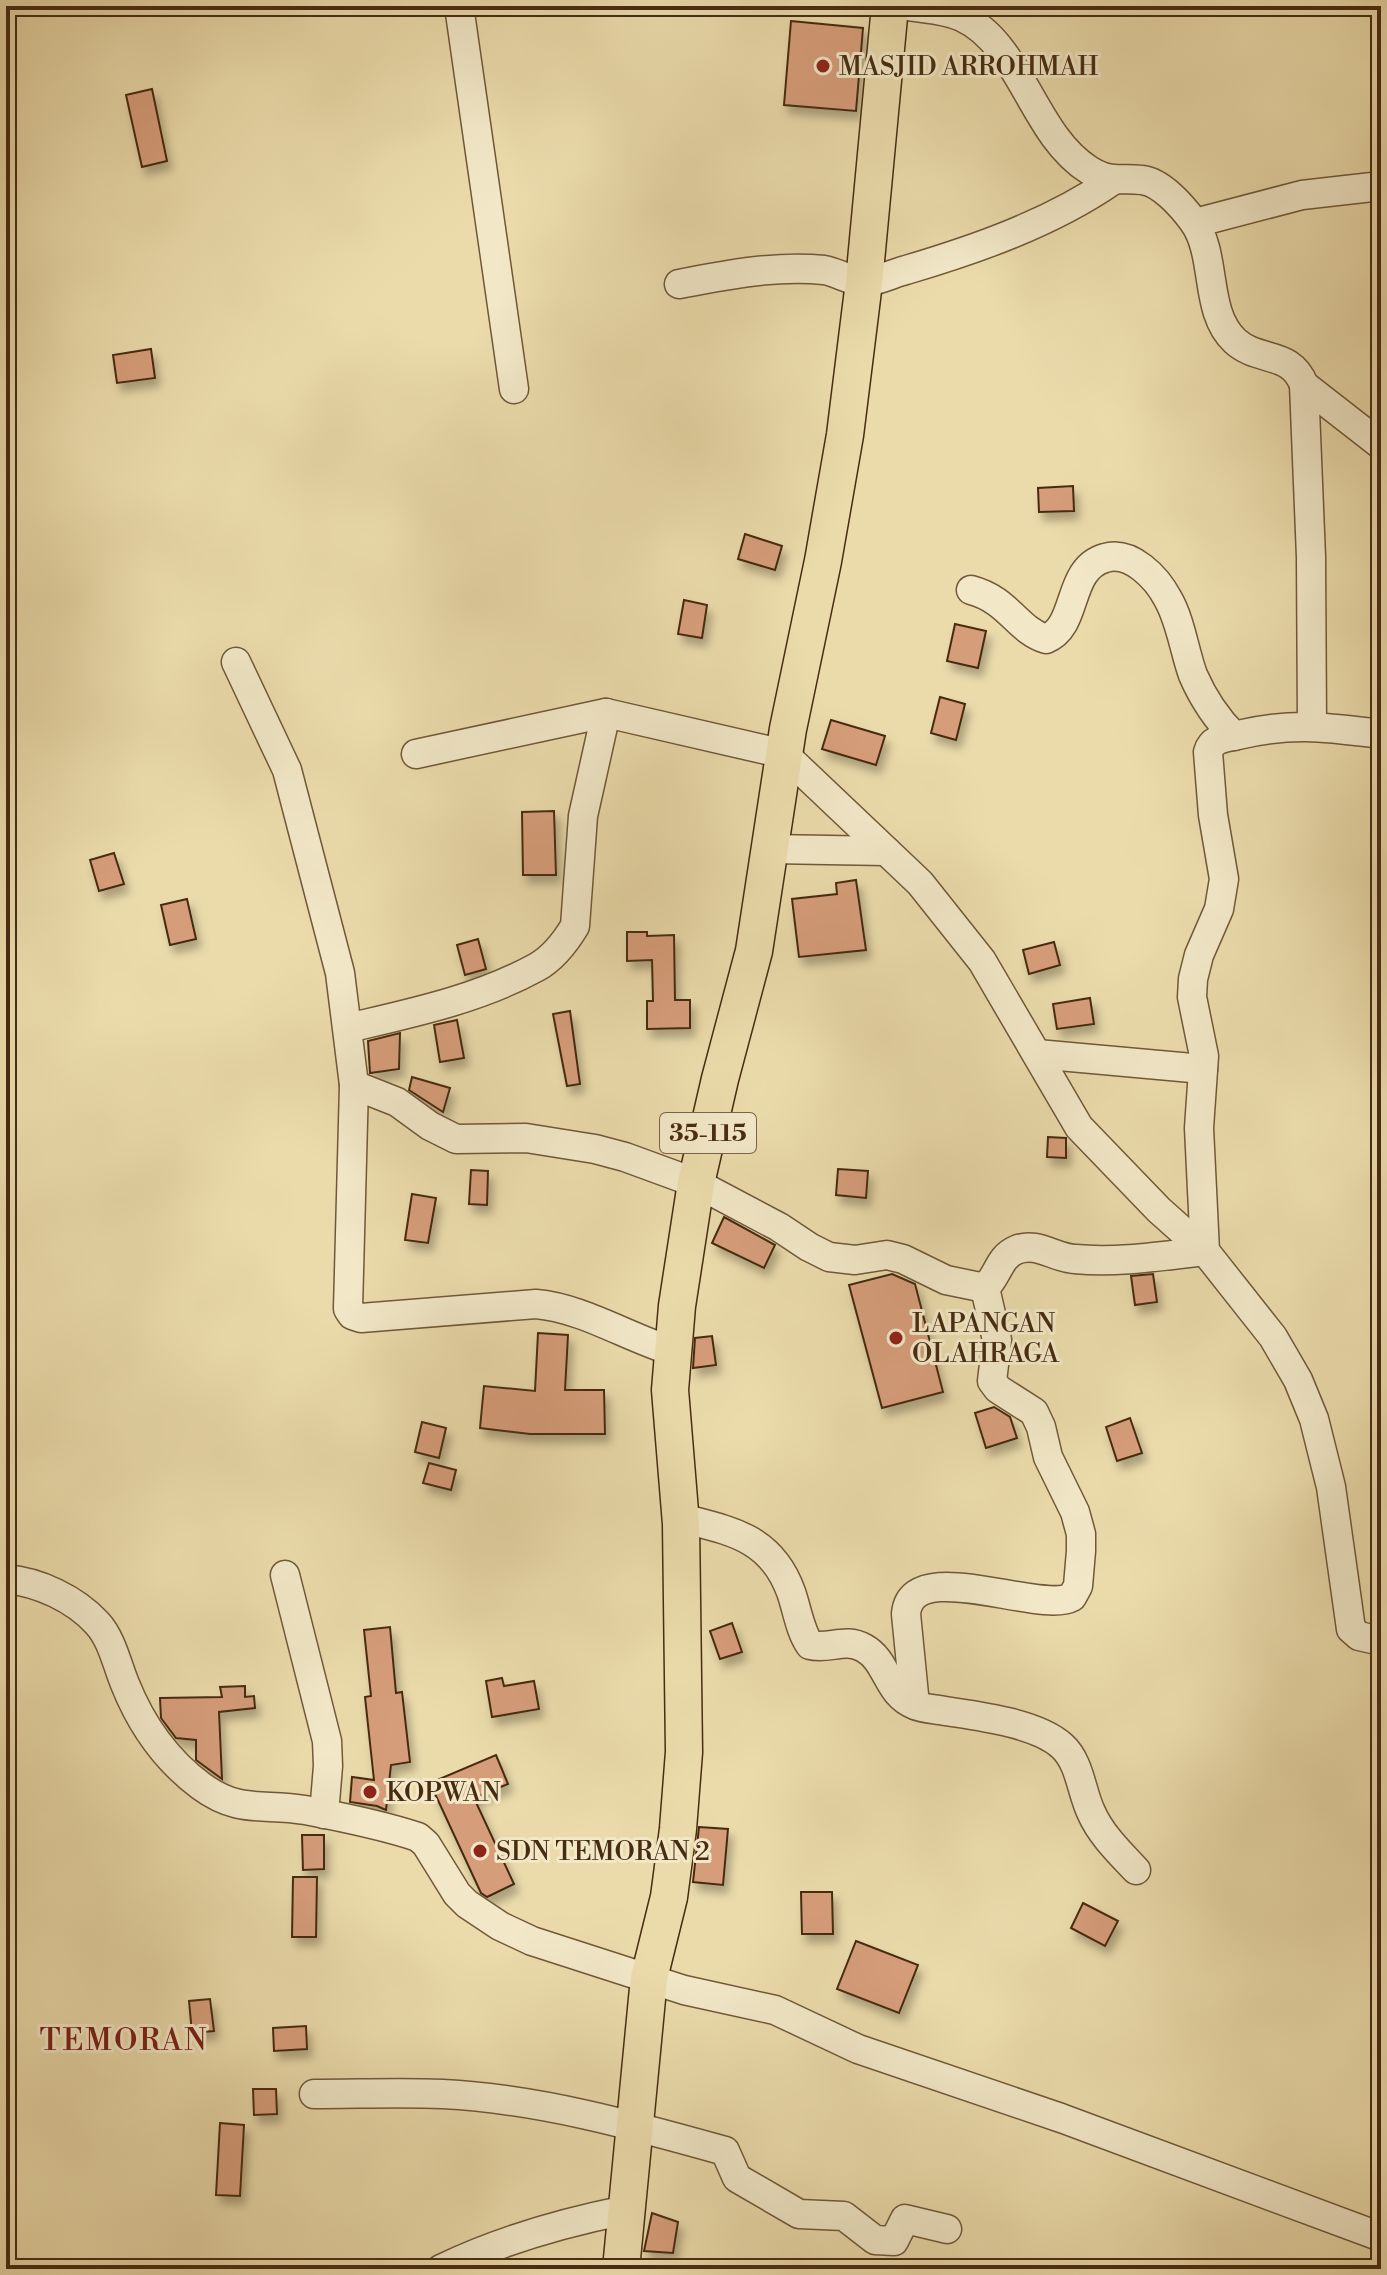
<svg xmlns="http://www.w3.org/2000/svg" width="1387" height="2275" font-family="'Libre Bodoni',serif">
  <style>
    .building { fill: #d69d7a; stroke: #472c11; stroke-width: 2; filter: url(#shadow) }
    .lines { fill: none; stroke-linecap: round; stroke-linejoin: round }
    .minor-casing { stroke: #705838; stroke-width: 31 }
    .major-casing { stroke: #472c11; stroke-width: 39 }
    .minor { stroke: #f2e8c8; stroke-width: 28 }
    .major { stroke: #ebdbab; stroke-width: 36 }
    .poi-dot { fill: #8f2418; stroke: #f2e8c8; stroke-width: 3 }
    .labels { text-anchor: middle; stroke-width: 6; stroke-linejoin: round; paint-order: stroke }
    .shield { fill: #f2e8c8; stroke: #7a6448; stroke-width: 2 }
    .shield-label { font-size: 24px; font-weight: bold; fill: #472c11 }
    .poi-label { font-size: 26px; fill: #472c11; stroke: #f2e8c8; text-anchor: start }
    .quarter-label { font-size: 30px; letter-spacing: 2px; fill: #7a1f14; stroke: #f2e8c8 }
  </style>
  <defs>
    <filter id="shadow"><feDropShadow dx="4.5" dy="8" stdDeviation="4" flood-color="#0004"/></filter>
  </defs>
  <rect width="100%" height="100%" fill="#ebdbab"/>
  <filter id="stains"><feTurbulence type="fractalNoise" baseFrequency=".0025" numOctaves="4"/><feColorMatrix values="0 0 0 0 .2 0 0 0 0 .09 0 0 0 0 .02 0 0 0 .5 -.17"/></filter>
  <radialGradient id="worn" r=".72"><stop offset=".6" stop-color="#630" stop-opacity="0"/><stop offset="1" stop-color="#630" stop-opacity=".3"/></radialGradient>
  <g class="building">
    <polygon points="791,21 863,28 856,111 784,105"/>
    <polygon points="152,89 167,161 142,167 126,95"/>
    <polygon points="151,349 155,378 117,383 113,355"/>
    <polygon points="1073,486 1074,511 1039,512 1038,488"/>
    <polygon points="745,534 782,546 775,570 738,559"/>
    <polygon points="684,600 707,605 702,638 678,634"/>
    <polygon points="955,624 986,631 978,668 947,661"/>
    <polygon points="940,697 965,704 956,740 931,733"/>
    <polygon points="831,720 885,736 876,765 822,749"/>
    <polygon points="554,811 556,875 523,875 522,812"/>
    <polygon points="114,853 124,884 99,891 90,860"/>
    <polygon points="856,880 866,950 799,957 792,899 837,894 836,883"/>
    <polygon points="187,899 196,939 170,945 161,905"/>
    <polygon points="627,932 647,932 647,936 674,935 675,1000 690,1000 690,1028 647,1029 647,1001 653,1001 652,960 627,961"/>
    <polygon points="478,939 486,969 465,975 457,945"/>
    <polygon points="1054,942 1060,965 1029,974 1023,950"/>
    <polygon points="1090,998 1094,1024 1057,1029 1053,1004"/>
    <polygon points="570,1011 580,1084 567,1086 553,1014"/>
    <polygon points="457,1020 464,1058 440,1062 434,1025"/>
    <polygon points="400,1033 399,1069 370,1073 368,1041"/>
    <polygon points="412,1077 450,1088 443,1112 409,1090"/>
    <polygon points="1048,1137 1066,1138 1066,1158 1047,1157"/>
    <polygon points="838,1169 868,1171 866,1198 836,1195"/>
    <polygon points="471,1170 488,1171 487,1205 469,1204"/>
    <polygon points="412,1194 436,1198 428,1243 405,1240"/>
    <polygon points="724,1217 775,1245 764,1268 712,1243"/>
    <polygon points="892,1274 915,1284 943,1392 882,1408 849,1285"/>
    <polygon points="1153,1274 1157,1302 1135,1305 1131,1276"/>
    <polygon points="538,1333 568,1335 565,1390 604,1390 605,1434 530,1434 480,1428 484,1386 535,1391"/>
    <polygon points="712,1336 716,1365 693,1368 695,1338"/>
    <polygon points="994,1407 1010,1417 1017,1438 986,1448 975,1413"/>
    <polygon points="1130,1418 1142,1453 1117,1461 1106,1427"/>
    <polygon points="422,1422 446,1428 439,1458 415,1452"/>
    <polygon points="429,1463 456,1470 451,1490 423,1483"/>
    <polygon points="732,1623 742,1652 720,1659 710,1631"/>
    <polygon points="390,1627 396,1693 402,1692 410,1762 391,1765 386,1810 377,1806 350,1802 352,1777 374,1780 365,1697 371,1696 364,1630"/>
    <polygon points="502,1678 504,1686 534,1681 539,1709 492,1717 486,1681"/>
    <polygon points="245,1686 245,1697 254,1696 255,1708 219,1712 222,1779 196,1760 196,1740 176,1738 161,1718 160,1698 222,1697 220,1687"/>
    <polygon points="496,1755 508,1784 474,1798 514,1884 487,1897 481,1893 430,1783"/>
    <polygon points="699,1827 728,1829 723,1885 693,1882"/>
    <polygon points="302,1835 324,1835 324,1869 303,1870"/>
    <polygon points="293,1877 317,1877 316,1937 292,1937"/>
    <polygon points="801,1892 832,1892 833,1934 802,1934"/>
    <polygon points="1083,1903 1118,1921 1105,1946 1071,1928"/>
    <polygon points="856,1941 918,1965 899,2013 837,1989"/>
    <polygon points="210,1999 214,2031 192,2033 189,2001"/>
    <polygon points="306,2026 307,2049 274,2051 273,2028"/>
    <polygon points="253,2089 276,2089 277,2114 254,2115"/>
    <polygon points="220,2123 244,2125 240,2196 216,2195"/>
    <polygon points="652,2213 678,2222 673,2253 644,2251"/>
  </g>
  <g class="lines">
    <g class="minor-casing">
      <g id="minor">
        <polyline points="459,6 514,389"/>
        <path d="M 908,6 C 926,9 945,9 962,17 C 1022,45 1032,134 1089,170 C 1112,184 1119,177 1142,180 C 1161,182 1182,206 1193,221 C 1218,255 1203,311 1235,341 C 1259,363 1291,350 1304,385 L 1311,557 L 1312,726"/>
        <polyline points="1195,223 1302,195 1381,186"/>
        <path d="M 679,284 C 726,275 776,265 824,270 C 837,272 852,282 865,282 C 878,281 894,273 906,270 C 977,249 1051,223 1112,181"/>
        <polyline points="1304,385 1381,445"/>
        <path d="M 971,590 C 1009,600 1017,630 1046,639 C 1079,626 1066,569 1105,558 C 1131,550 1157,578 1168,599 C 1181,622 1184,650 1193,675 C 1203,698 1216,718 1234,736"/>
        <path d="M 236,662 L 287,770 L 340,973 L 354,1085 L 348,1309 L 352,1315 L 361,1318 L 536,1304 C 582,1308 627,1337 672,1351"/>
        <polyline points="416,754 606,713 784,754 920,883 982,961 1079,1127 1159,1210 1205,1251 1273,1337 1298,1380 1314,1419 1331,1487 1351,1629 1359,1636 1381,1641"/>
        <polyline points="770,849 886,851"/>
        <path d="M 348,1028 C 412,1013 479,999 537,967 C 553,958 566,941 575,926 L 583,816 L 606,713"/>
        <polyline points="1037,1054 1203,1069"/>
        <path d="M 354,1085 L 397,1102 L 430,1126 L 456,1139 L 526,1138 L 595,1149 L 625,1157 L 696,1183 L 779,1227 L 809,1247 L 829,1257 L 855,1260 L 887,1255 L 903,1259 L 946,1280 L 985,1288 C 998,1276 999,1257 1016,1250 C 1037,1241 1054,1258 1075,1259 C 1118,1263 1161,1256 1205,1251 L 1199,1128 L 1204,1056 L 1192,997 L 1193,979 L 1199,955 L 1219,909 L 1224,879 L 1213,815 L 1208,752 C 1212,738 1225,738 1238,735 C 1294,722 1325,727 1381,734"/>
        <path d="M 681,1518 C 731,1531 771,1537 791,1592 C 797,1609 800,1631 810,1645 C 829,1650 845,1637 864,1648 C 888,1661 887,1695 915,1705 C 924,1709 936,1709 945,1711 C 978,1716 1037,1723 1062,1746 C 1080,1762 1081,1791 1091,1812 C 1101,1835 1120,1853 1136,1870"/>
        <polyline points="285,1575 327,1741 328,1766 324,1814"/>
        <path d="M 6,1579 C 39,1582 75,1599 97,1623 C 112,1639 117,1665 125,1684 C 141,1724 166,1760 201,1786 C 239,1814 263,1803 305,1810 C 342,1817 382,1825 418,1837 L 426,1844 L 457,1894 L 467,1904 L 500,1926 L 532,1941 L 684,1990 L 775,2010 L 858,2049 L 1061,2118 L 1381,2237"/>
        <path d="M 915,1705 L 906,1614 C 911,1554 1040,1615 1072,1597 L 1078,1586 L 1081,1551 L 1081,1534 L 1075,1512 L 1048,1457 L 1041,1427 L 1034,1412 L 998,1389 L 992,1381 L 997,1340 L 985,1288"/>
        <path d="M 314,2094 C 357,2094 400,2092 443,2094 C 539,2099 632,2125 725,2151 L 737,2178 L 799,2214 L 844,2216 L 875,2240 L 894,2241 L 905,2219 L 947,2229"/>
        <path d="M 441,2269 C 501,2240 561,2223 626,2210"/>
      </g>
    </g>
    <g class="major-casing">
      <polyline id="major" points="621,2269 649,1978 669,1897 678,1829 684,1752 681,1524 670,1390 677,1306 696,1183 720,1079 754,951 788,729 823,561 845,435 864,282 890,6"/>
    </g>
    <use href="#minor" class="minor"/>
    <use href="#major" class="major"/>
  </g>
  <g class="poi-dot">
    <circle cx="823" cy="66" r="8"/>
    <circle cx="896" cy="1338" r="8"/>
    <circle cx="370" cy="1792" r="8"/>
    <circle cx="480" cy="1851" r="8"/>
  </g>
  <g class="labels">
    <rect class="shield" x="660" y="1113" width="96" height="40" rx="6"/>
    <g class="shield-label">
      <text x="708" y="1141">35-115</text>
    </g>
    <g class="poi-label">
      <text x="839" y="75">MASJID ARROHMAH</text>
      <text x="912" y="1332">LAPANGAN<tspan x="912" dy="30">OLAHRAGA</tspan></text>
      <text x="386" y="1801">KOPWAN</text>
      <text x="496" y="1860">SDN TEMORAN 2</text>
    </g>
    <g class="quarter-label">
      <text x="124" y="2050">TEMORAN</text>
    </g>
  </g>
  <rect width="1387" height="2275" fill="none" stroke="#ebdbab" stroke-width="32"/>
  <rect x="8" y="8" width="1371" height="2259" fill="none" stroke="#472c11" stroke-width="4"/>
  <rect x="16" y="16" width="1355" height="2243" fill="none" stroke="#472c11" stroke-width="2"/>
  <rect width="100%" height="100%" filter="url(#stains)"/>
  <rect width="100%" height="100%" fill="url(#worn)"/>
</svg>
